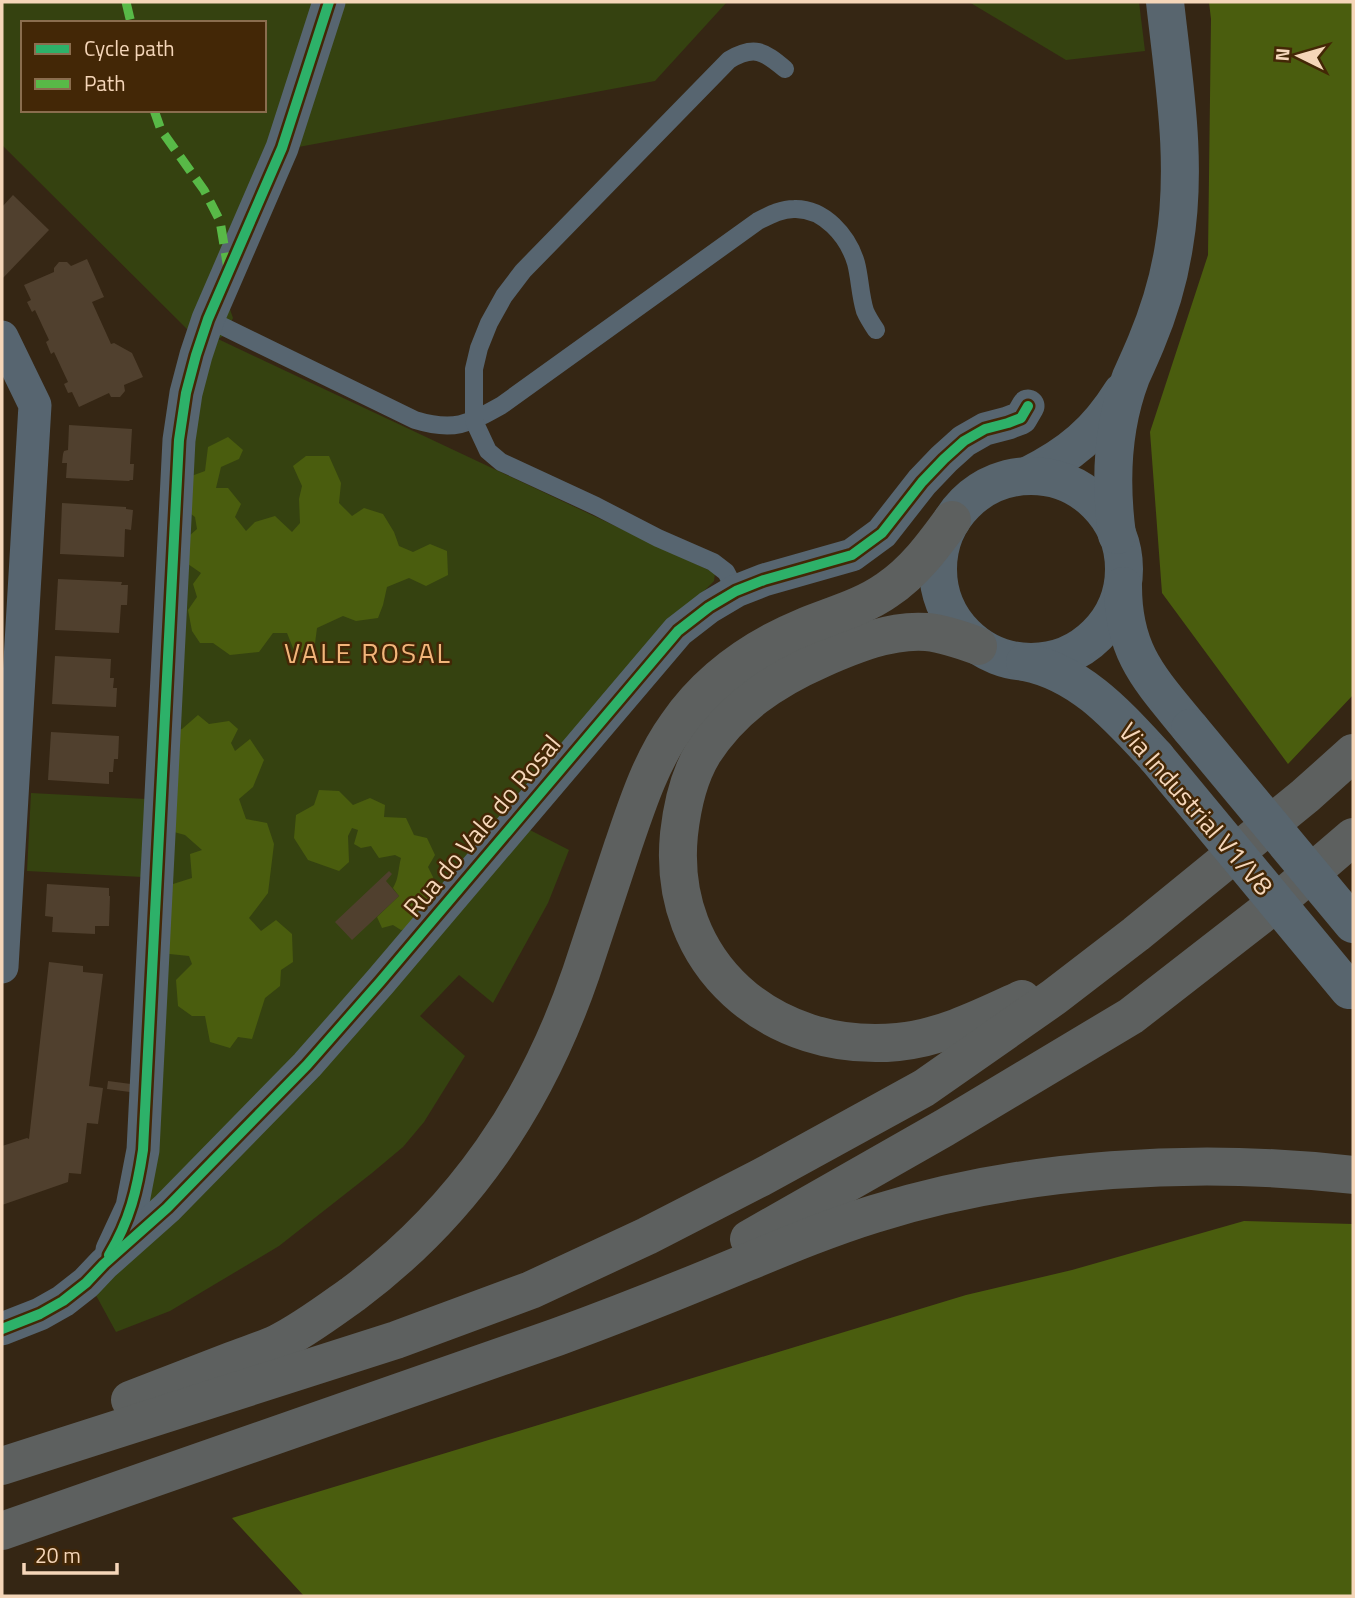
<svg xmlns="http://www.w3.org/2000/svg" width="1355" height="1598" font-family="'Titillium Web',sans-serif">
  <style>
    .green { fill: #354210; fill-rule: evenodd }
    .forest { fill: #4a5d0e }
    .building { fill: #50402e }
    .lines { fill: none; stroke-linecap: round; stroke-linejoin: round }
    .lane { stroke: #576570; stroke-width: 18 }
    .street { stroke: #576570; stroke-width: 33 }
    .secondary { stroke: #58656e; stroke-width: 38 }
    .highway { stroke: #5d605f; stroke-width: 38 }
    .secondary-bridge { stroke: #58656e; stroke-width: 38 }
    .quiet { stroke: #58b947; stroke-width: 9; stroke-dasharray: 18 9; stroke-linecap: butt }
    .cycleway-casing { stroke: #432706; stroke-width: 15 }
    .cycleway { stroke: #2db169; stroke-width: 10 }
    .labels { text-anchor: middle; stroke-width: 5; stroke-linejoin: round; paint-order: stroke }
    .street-label { font-size: 26px; fill: #f5d6b9; stroke: #432706 }
    .neighbourhood-label { font-size: 28px; letter-spacing: 2px; fill: #f2b57a; stroke: #432706 }
  </style>
  <rect width="100%" height="100%" fill="#352614"/>
  <g class="green">
    <path d="M 2,2 L 727,2 L 655,81 L 293,148 L 226,298 L 233,318 L 225,335 L 218,339 L 715,573 L 714,581 L 702,593 L 382,967 L 146,1209 L 190,332 L 2,145 ZM 23,23 L 264,23 L 264,110 L 23,110 Z"/>
    <polygon points="969,2 1139,2 1145,51 1066,60"/>
    <polygon points="31,793 146,799 142,877 27,871"/>
    <polygon points="526,828 569,850 548,903 493,1003 459,975 420,1016 465,1056 424,1122 403,1147 372,1173 279,1246 170,1311 116,1332 92,1288 142,1252 315,1079"/>
  </g>
  <g class="forest">
    <polygon points="1209,2 1353,2 1353,695 1288,764 1162,593 1150,432 1208,255 1211,19"/>
    <polygon points="228,437 243,450 239,459 221,467 216,488 228,488 241,504 235,517 246,531 255,522 275,516 292,532 300,523 299,499 302,486 293,466 306,456 329,456 341,483 339,503 352,516 364,508 383,514 394,532 399,546 413,552 430,544 447,551 448,575 426,586 409,578 387,587 383,605 378,618 356,621 343,616 317,628 314,651 295,653 287,633 273,633 259,652 230,655 213,643 200,643 192,631 188,610 197,597 193,584 201,573 185,562 181,543 197,529 195,517 183,508 186,478 205,471 208,447"/>
    <polygon points="198,715 209,724 229,721 238,729 231,743 235,751 250,739 264,760 253,787 239,799 246,819 267,823 274,844 268,893 249,918 261,931 276,920 292,934 293,962 281,970 280,986 265,998 252,1039 238,1037 230,1048 210,1042 205,1016 192,1016 178,1006 176,980 192,964 189,956 160,953 173,884 192,878 190,854 202,850 185,835 174,832 170,732 182,729"/>
    <path d="M 319,790 L 339,791 L 353,805 L 370,798 L 385,805 L 384,817 L 406,818 L 414,835 L 427,838 L 435,855 L 428,867 L 433,877 L 430,888 L 439,899 L 415,928 L 401,930 L 393,925 L 382,928 L 377,917 L 399,896 L 393,888 C 399,878 398,869 401,858 L 395,855 L 379,858 L 371,846 L 361,848 L 354,844 L 358,830 L 352,828 L 348,836 L 349,862 L 339,871 L 308,860 L 294,838 L 296,815 L 314,805 Z"/>
    <polygon points="1244,1221 1353,1224 1353,1596 304,1596 232,1518 966,1295 1072,1270"/>
  </g>
  <g class="building">
    <polygon points="13,195 49,230 2,279 2,207"/>
    <polygon points="87,259 104,297 92,302 111,344 114,343 132,353 143,377 124,385 125,391 120,397 111,397 109,393 79,407 72,392 68,393 64,384 68,382 54,352 51,354 46,342 49,340 35,310 32,312 27,302 31,300 24,285 54,272 54,268 59,262 67,262 71,266"/>
    <polygon points="69,425 132,429 130,464 134,464 133,480 130,480 129,481 66,478 67,463 62,463 63,454 64,451 68,450"/>
    <polygon points="62,503 126,507 126,509 133,510 131,530 125,529 124,557 60,554"/>
    <polygon points="58,579 122,582 121,585 128,585 127,605 121,605 119,633 55,630"/>
    <polygon points="55,656 111,659 110,678 114,678 113,688 117,688 116,707 52,704"/>
    <polygon points="51,732 119,736 118,759 114,759 113,772 109,772 109,784 48,780"/>
    <polygon points="389,871 392,874 386,881 399,896 352,940 335,922"/>
    <polygon points="47,884 109,888 109,896 110,896 109,926 95,926 95,934 52,932 53,917 45,916"/>
    <polygon points="49,962 83,966 83,972 103,974 89,1086 103,1088 98,1124 87,1123 81,1174 69,1173 68,1182 2,1205 2,1146 27,1138 29,1139"/>
    <polygon points="108,1081 131,1084 130,1092 107,1089"/>
  </g>
  <g class="lines">
    <g class="lane">
      <path d="M 208,319 L 415,420 C 454,432 468,424 502,405 L 758,221 C 770,215 781,209 794,209 C 824,208 848,236 856,263 C 860,278 860,295 865,311 C 868,318 872,324 876,330"/>
      <path d="M 736,591 L 726,572 L 713,562 L 658,538 L 596,506 L 501,462 L 488,451 L 474,421 L 474,369 L 479,348 L 489,323 L 504,296 L 523,271 L 729,60 C 754,45 764,51 785,69"/>
    </g>
    <g class="street">
      <polyline points="2,337 35,405 2,967"/>
      <polyline points="112,1250 132,1207 143,1150 179,440 186,393 196,355 208,319 282,148 329,2"/>
      <polyline points="2,1329 40,1314 63,1301 86,1283 104,1264 167,1208 307,1065 380,982 678,631 709,607 736,591 764,580 852,555 882,533 922,482 944,459 964,441 985,429 1008,423 1021,418 1028,406"/>
    </g>
    <g class="secondary">
      <path d="M 1027,476 C 1070,455 1097,432 1122,392"/>
      <circle cx="1031" cy="569" r="93"/>
      <path d="M 1117,535 C 1110,482 1112,427 1131,377 C 1136,366 1141,355 1146,343 C 1159,312 1169,279 1174,246 C 1188,165 1174,83 1165,2"/>
      <path d="M 1123,586 C 1123,653 1150,679 1190,728"/>
      <path d="M 1025,662 C 1081,673 1118,716 1156,757"/>
    </g>
    <g class="highway">
      <path d="M 978,646 C 962,640 945,634 927,632 C 891,629 853,645 821,659 C 773,680 732,708 703,753 C 689,776 682,807 679,834 C 666,964 772,1054 898,1042 C 941,1038 983,1017 1022,999"/>
      <polyline points="749,1239 944,1128 1131,1016 1270,908 1353,837"/>
      <path d="M 130,1400 C 164,1387 197,1374 231,1361 C 246,1355 263,1350 278,1343 C 304,1330 329,1311 353,1294 C 464,1211 536,1104 581,973 C 595,931 609,889 623,846 C 637,805 651,761 677,725 C 709,679 755,647 806,626 C 833,615 863,607 887,590 C 914,572 933,546 952,520"/>
      <polyline points="2,1466 396,1340 531,1290 647,1236 760,1178 924,1088 1054,997 1136,934 1305,796 1353,753"/>
      <path d="M 2,1531 L 557,1337 C 609,1318 660,1298 711,1277 C 765,1255 819,1231 874,1214 C 1024,1167 1198,1157 1353,1175"/>
    </g>
    <g class="secondary-bridge">
      <polyline points="1190,728 1353,924"/>
      <polyline points="1156,757 1349,990"/>
    </g>
    <g class="quiet">
      <polyline points="126,2 131,23"/>
      <polyline points="154,110 161,130 204,190 220,221 228,269"/>
    </g>
    <g class="cycleway-casing">
      <g id="cycleway">
        <path d="M 109,1255 C 130,1220 137,1190 143,1150 L 179,440 L 186,393 L 196,355 L 208,319 L 282,148 L 329,2"/>
        <polyline points="2,1329 40,1314 63,1301 86,1283 104,1264 167,1208 307,1065 380,982 678,631 709,607 736,591 764,580 852,555 882,533 922,482 944,459 964,441 985,429 1008,423 1021,418 1028,406"/>
      </g>
    </g>
    <use href="#cycleway" class="cycleway"/>
  </g>
  <g class="labels">
    <g class="street-label">
      <text transform="translate(1196 809) rotate(49)" y="9">Via Industrial V1/V8</text>
      <text transform="translate(482 826) rotate(-50)" y="9">Rua do Vale do Rosal</text>
    </g>
    <g class="neighbourhood-label">
      <text x="368" y="663">VALE ROSAL</text>
    </g>
  </g>
  <rect width="1355" height="1598" fill="none" stroke="#f5d6b9" stroke-width="7"/>
  <rect x="21" y="21" width="245" height="91" fill="#432706" stroke="#8a6d4e" stroke-width="2"/>
  <rect x="35" y="44" width="35" height="10" fill="#2db169" stroke="#8a6d4e" stroke-width="2"/>
  <text x="84" y="56" font-size="21" fill="#f5d6b9">Cycle path</text>
  <rect x="35" y="79" width="35" height="10" fill="#58b947" stroke="#8a6d4e" stroke-width="2"/>
  <text x="84" y="91" font-size="21" fill="#f5d6b9">Path</text>
  <g transform="translate(1299 56) rotate(275)" stroke="#432706" stroke-width="5" paint-order="stroke">
  <path d="M0-5L12 26L0 18L-12 26Z" fill="#f5d6b9"/>
  <text y="-10" font-size="19" font-weight="bold" text-anchor="middle" fill="#f5d6b9">N</text>
  </g>
  <path d="M24 1563v10h93v-10" fill="none" stroke="#f5d6b9" stroke-width="3.5"/>
  <text x="35" y="1563" font-size="21" fill="#f5d6b9" stroke="#432706" stroke-width="5" paint-order="stroke">20 m</text>
</svg>
